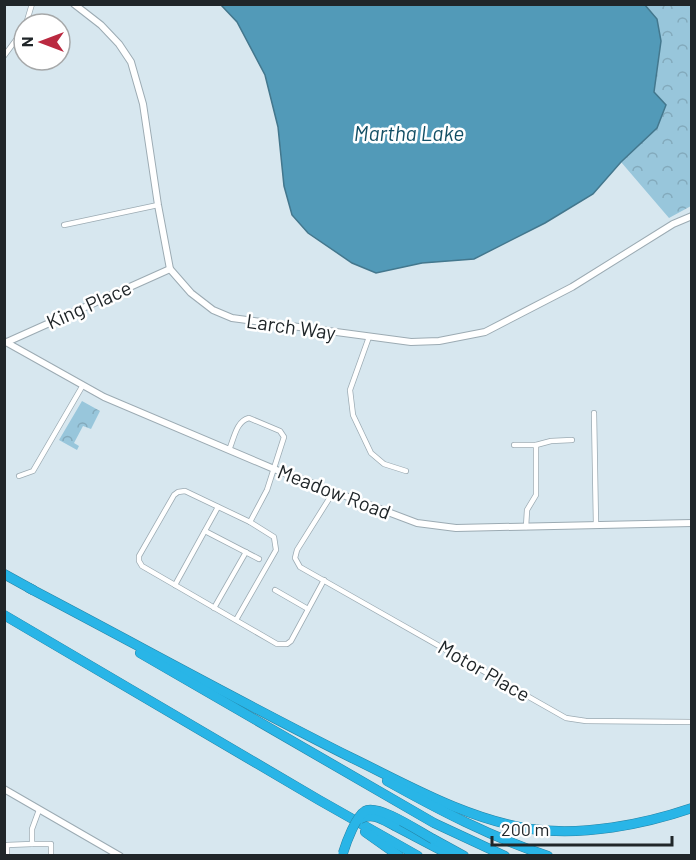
<svg xmlns="http://www.w3.org/2000/svg" width="696" height="860" font-family="Barlow,sans-serif">
  <style>
    .park { fill: url(#park-crowns) }
    .water { fill: #529ab8; stroke: #43778d; stroke-width: 1.5 }
    .lines { fill: none; stroke-linecap: round; stroke-linejoin: round }
    .minor-casing { stroke: #9cabb3; stroke-width: 6 }
    .tertiary-casing { stroke: #9cabb3; stroke-width: 8 }
    .motorway-casing { stroke: #2683a4; stroke-width: 10 }
    .minor { stroke: #fff; stroke-width: 4.5 }
    .tertiary { stroke: #fff; stroke-width: 6 }
    .motorway { stroke: #29b5e7; stroke-width: 9 }
    .motorway-bridge-casing { stroke: #2683a4; stroke-width: 10; stroke-linecap: butt }
    .motorway-bridge { stroke: #29b5e7; stroke-width: 9 }
    .labels { text-anchor: middle; stroke-width: 5; stroke-linejoin: round; paint-order: stroke }
    .street-label { font-size: 20px; fill: #202629; stroke: #fff }
    .water-label { font-size: 21px; font-style: italic; fill: #134f65; stroke: #fff }
  </style>
  <defs>
    <pattern id="park-crowns" width="20" height="18" patternUnits="userSpaceOnUse" patternTransform="scale(1.5)"><rect width="20" height="18" fill="#98c6db"/><path d="M2 6a3 3 0 1 1 6 0M12 15a3 3 0 1 1 6 0" fill="none" stroke="#83aabc"/></pattern>
  </defs>
  <rect width="100%" height="100%" fill="#d7e7ef"/>
  <g class="park">
    <polygon points="645,5 691,5 691,206 669,218 621,162 657,128 654,92 661,41 657,19"/>
    <polygon points="82,401 100,411 91,429 83,426 74,443 79,446 77,450 59,440"/>
  </g>
  <polygon class="water" points="221,5 645,5 657,19 661,41 654,92 666,105 657,128 621,162 593,194 545,223 474,259 422,263 376,273 352,263 308,233 292,215 284,186 278,127 265,75 237,22"/>
  <g class="lines">
    <g class="minor-casing">
      <g id="minor">
        <polyline points="26,24 32,4"/>
        <polyline points="4,56 24,29"/>
        <polyline points="64,225 158,205"/>
        <polyline points="369,337 350,390 353,415 371,453 384,464 406,471"/>
        <polyline points="594,413 596,525"/>
        <polyline points="514,445 536,445 536,495 527,510 526,527"/>
        <polyline points="536,445 551,441 572,440"/>
        <path d="M 229,450 C 234,439 236,421 249,418 L 280,431 L 284,437 L 267,490 L 250,522"/>
        <polyline points="19,476 33,471 83,385"/>
        <polyline points="334,491 297,550 295,558 300,567 566,718 586,721 692,722"/>
        <polyline points="205,531 259,559"/>
        <polyline points="175,585 218,507"/>
        <polyline points="275,590 308,609"/>
        <polyline points="214,608 246,552"/>
        <polyline points="236,620 276,550 274,537 250,522 185,491 178,492 174,495 139,556 139,561 142,566 277,644 287,644 291,641 324,580"/>
        <polyline points="32,844 51,844 51,856"/>
        <polyline points="7,856 7,845 32,844 32,829 39,810"/>
      </g>
    </g>
    <g class="tertiary-casing">
      <g id="tertiary">
        <polyline points="74,4 101,25 119,44 131,62 143,104 158,205 170,269 191,293 213,310 232,318 411,342 439,341 485,332 572,287 673,224 692,216"/>
        <polyline points="4,341 104,397 274,469 417,523 456,528 692,523"/>
        <polyline points="7,342 170,269"/>
        <polyline points="4,789 120,856"/>
      </g>
    </g>
    <g class="motorway-casing">
      <g id="motorway">
        <polyline points="4,574 33,590"/>
        <path d="M 29,588 C 136,644 242,703 350,757 C 408,785 466,819 531,829 C 583,836 642,825 692,808"/>
        <polyline points="4,615 319,800 418,856"/>
        <polyline points="140,653 434,823 505,856"/>
        <path d="M 387,781 C 439,810 491,837 548,856"/>
        <polyline points="395,826 452,856"/>
        <polyline points="365,832 399,856"/>
        <polyline points="433,839 464,856"/>
      </g>
    </g>
    <use href="#minor" class="minor"/>
    <use href="#tertiary" class="tertiary"/>
    <use href="#motorway" class="motorway"/>
    <g class="motorway-bridge-casing">
      <g id="motorway-bridge">
        <path d="M 360,819 C 373,812 383,820 395,826"/>
        <path d="M 343,853 C 346,843 356,816 365,811 C 377,803 420,832 433,839"/>
      </g>
    </g>
    <use href="#motorway-bridge" class="motorway-bridge"/>
  </g>
  <g class="labels">
    <g class="street-label">
      <text transform="translate(89 305) rotate(-24)" y="7">King Place</text>
      <text transform="translate(291 327) rotate(8)" y="7">Larch Way</text>
      <text transform="translate(334 492) rotate(21)" y="7">Meadow Road</text>
      <text transform="translate(484 671) rotate(30)" y="7">Motor Place</text>
    </g>
    <g class="water-label">
      <text x="409" y="141">Martha Lake</text>
    </g>
  </g>
  <rect width="696" height="860" fill="none" stroke="#202629" stroke-width="12"/>
  <g transform="translate(42 42) rotate(270)"><circle r="28" fill="#ffffff" stroke="#a6a8a9" stroke-width="1.5"/>
  <path d="M0-4.5L10 22L0 15L-10 22Z" fill="#ba2940"/>
  <text y="-9" font-size="16" font-weight="bold" text-anchor="middle" fill="#202629">N</text>
  </g>
  <path d="M492 836v9h180v-9" fill="none" stroke="#202629" stroke-width="3"/>
  <text x="501" y="836" font-size="18" fill="#202629" stroke="#ffffff" stroke-width="4.5" paint-order="stroke">200 m</text>
</svg>
